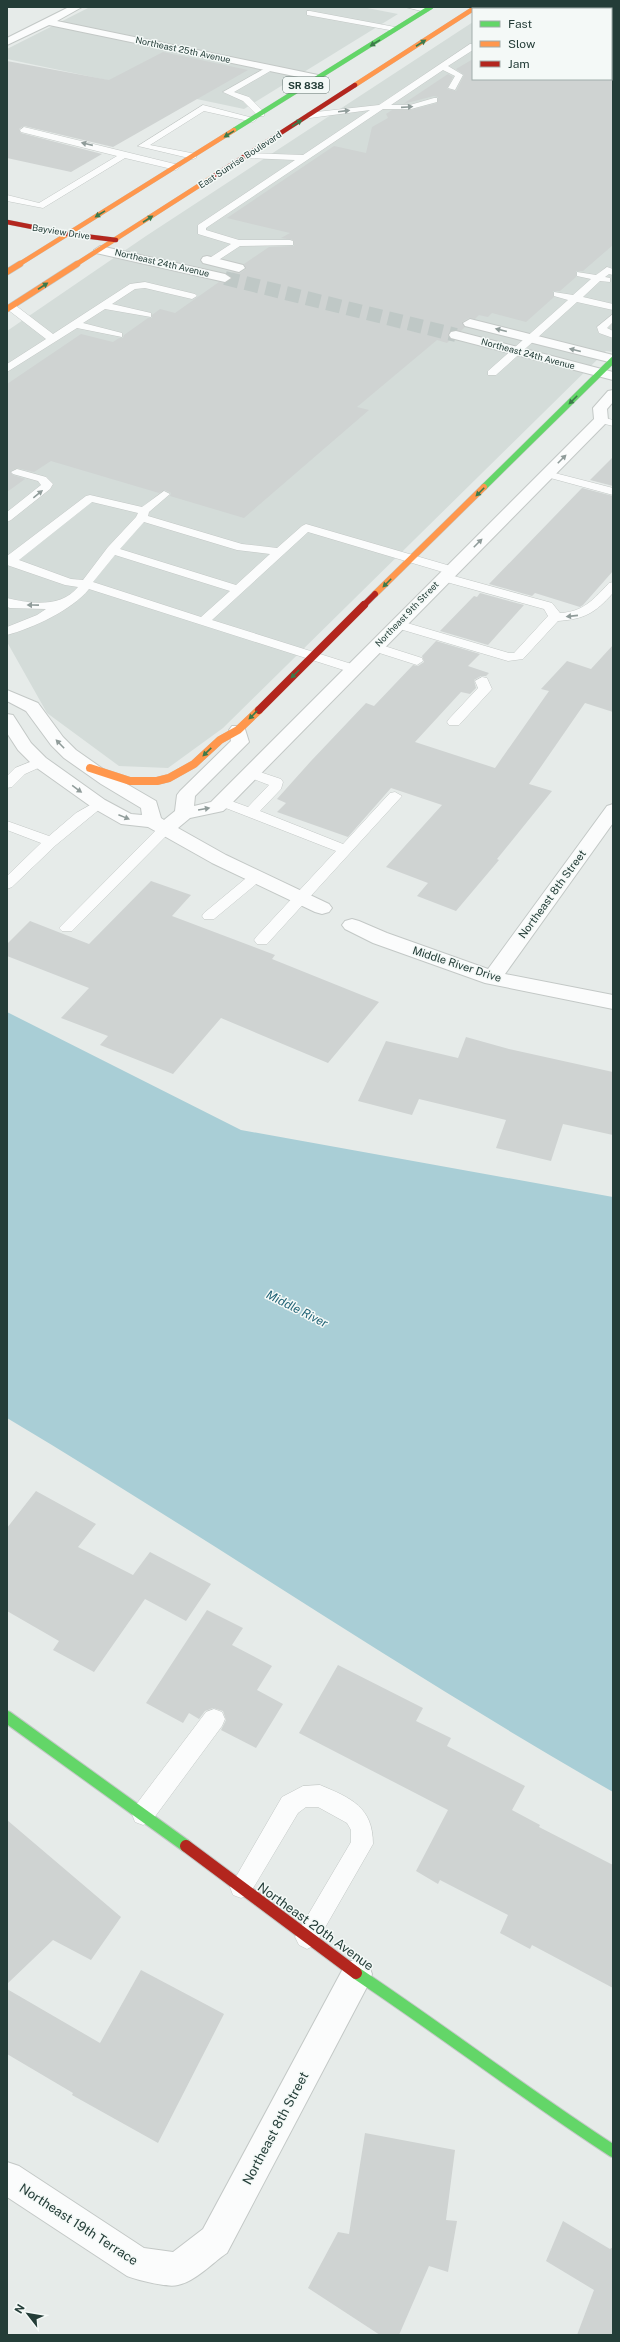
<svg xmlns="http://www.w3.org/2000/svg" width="620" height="2342" font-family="'Public Sans',sans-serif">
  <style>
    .built { fill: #d4dcd9 }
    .water { fill: #a9ced6 }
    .building { fill: #cfd3d2 }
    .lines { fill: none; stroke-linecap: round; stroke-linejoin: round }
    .street-tunnel { stroke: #bfc8c6; stroke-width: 14; stroke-dasharray: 14 7; stroke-linecap: butt }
    .lane-casing { stroke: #c3c8c6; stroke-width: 1 }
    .street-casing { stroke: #c3c8c6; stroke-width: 2 }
    .fast-far2-casing { stroke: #c2c8c6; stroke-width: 5 }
    .fast-far1-casing { stroke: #c2c8c6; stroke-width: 7 }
    .fast-casing { stroke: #c2c8c6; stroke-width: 14 }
    .slow-far2-casing { stroke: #c2c8c6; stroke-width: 5 }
    .slow-far1-casing { stroke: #c2c8c6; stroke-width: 7 }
    .slow-casing { stroke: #c2c8c6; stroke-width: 8 }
    .jam-far3-casing { stroke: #c2c8c6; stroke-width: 5 }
    .jam-far2-casing { stroke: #c2c8c6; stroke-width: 7 }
    .jam-far1-casing { stroke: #c2c8c6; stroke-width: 8 }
    .jam-casing { stroke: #c2c8c6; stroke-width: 14 }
    .lane { fill: #fbfcfc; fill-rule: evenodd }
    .street { fill: #fbfcfc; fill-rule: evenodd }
    .fast-far2 { stroke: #63d668; stroke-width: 4.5 }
    .fast-far1 { stroke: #63d668; stroke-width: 6 }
    .fast { stroke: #63d668; stroke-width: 12 }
    .slow-far2 { stroke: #ff974d; stroke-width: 4.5 }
    .slow-far1 { stroke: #ff974d; stroke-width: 6 }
    .slow { stroke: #ff974d; stroke-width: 8 }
    .jam-far3 { stroke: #b3261e; stroke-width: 4.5 }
    .jam-far2 { stroke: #b3261e; stroke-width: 6 }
    .jam-far1 { stroke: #b3261e; stroke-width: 8 }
    .jam { stroke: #b3261e; stroke-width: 12 }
    .oneway { fill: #3d7a4b }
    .oneway2 { fill: #909c9a }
    .labels { text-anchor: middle; stroke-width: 3; stroke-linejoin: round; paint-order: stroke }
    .far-street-label { font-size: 9px; fill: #243d38; stroke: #f4f9f7 }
    .shield { fill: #f4f9f7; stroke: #627571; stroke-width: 1 }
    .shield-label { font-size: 10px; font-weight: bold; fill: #243d38 }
    .street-label { font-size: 11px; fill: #243d38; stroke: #f4f9f7 }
    .water-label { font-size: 12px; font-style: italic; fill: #216376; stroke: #f4f9f7 }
    .near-street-label { font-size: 13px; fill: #243d38; stroke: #f4f9f7 }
  </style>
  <rect width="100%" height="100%" fill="#e6ebe9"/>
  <g class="built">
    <polygon points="90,7 362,7 398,14 244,109 7,59 7,49"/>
    <polygon points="496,7 613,7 613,352 606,351 223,728 168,768 119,766 47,713 7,642 7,331 146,236 473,22 473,79 611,79 611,9 493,9"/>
  </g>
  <path class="water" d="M 7,1012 L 241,1130 L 613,1197 L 613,1792 C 407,1674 211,1540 7,1418 Z"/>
  <g class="building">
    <polygon points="163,52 248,70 113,147 24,126 19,129 21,133 102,154 71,172 7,158 7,61 109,80"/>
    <polygon points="473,59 473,79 613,79 613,245 583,271 576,271 576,277 560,291 553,291 554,297 526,322 492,313 488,317 479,315 475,319 469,318 462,322 465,327 461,331 450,331 448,336 451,339 447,343 437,340 357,407 369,410 244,518 170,496 171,493 165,490 159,493 51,461 34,472 17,468 10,471 13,475 25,479 7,492 7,384 81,334 113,342 119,338 123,338 124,335 148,318 152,318 152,315 160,309 175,313 219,282 226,283 232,278 229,275 233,272 240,273 246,269 244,264 269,247 294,246 293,240 281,238 290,233 227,218 334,146 366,153 372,127 388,118 386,114 392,110 411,110 437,103 438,97 434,96 403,104 448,74 453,77 447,89 456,91 464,75 456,69"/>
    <polygon points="613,457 613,486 590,480"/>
    <polygon points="582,488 613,496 613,571 583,605 580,607 535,593 532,596 489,584"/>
    <polygon points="480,593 524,605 488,645 440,631 474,596 477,597"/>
    <polygon points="436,641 480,654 468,666 489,673 486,676 481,676 474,680 476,688 470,694 461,692 415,742 495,768 549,691 541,689 567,661 591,669 613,645 613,712 585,703 529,784 552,791 497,859 499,860 456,911 417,896 428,883 386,867 442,805 391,788 348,837 277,812 286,803 277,799 311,761 366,703 374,706 413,665 418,666 424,662 422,656"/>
    <polygon points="151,881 191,895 172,916 275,955 272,959 379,1002 328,1063 221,1018 173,1074 100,1045 108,1036 61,1018 89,988 7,956 7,944 30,921 89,944"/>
    <polygon points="466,1037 509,1049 613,1072 613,1135 563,1124 551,1161 496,1148 506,1120 419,1099 412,1115 358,1101 386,1041 458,1058"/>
    <polygon points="36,1491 96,1524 78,1547 133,1575 150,1552 211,1584 186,1621 145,1599 94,1672 53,1650 59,1641 7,1611 7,1528"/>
    <polygon points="207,1610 243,1628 232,1645 272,1666 257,1690 283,1704 256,1748 221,1730 226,1720 223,1711 213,1708 205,1711 199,1719 189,1713 183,1723 146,1703"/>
    <polygon points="338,1665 423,1708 416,1721 451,1738 447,1746 525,1786 512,1810 540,1825 539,1827 613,1865 613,1988 532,1945 530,1949 500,1933 508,1915 440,1880 438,1884 416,1871 448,1810 299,1733"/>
    <polygon points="7,1820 121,1917 91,1960 53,1940 7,1984"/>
    <polygon points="141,1970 224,2014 158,2143 72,2095 73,2093 7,2054 7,1989 100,2043"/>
    <polygon points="365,2133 455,2150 446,2220 457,2221 448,2272 429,2266 399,2335 380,2335 308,2288 338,2232 349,2234"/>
    <polygon points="563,2221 610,2249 613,2247 613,2335 577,2335 594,2290 546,2261"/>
  </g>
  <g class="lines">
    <polyline class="street-tunnel" points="225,278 456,335"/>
    <g class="lane-casing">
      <g id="lane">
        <polygon points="405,7 422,7 430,10 426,12"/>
        <polygon points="472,7 479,7 481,9 473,10"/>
        <polygon points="537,7 546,7 544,9 535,9"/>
        <polygon points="310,11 395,27 399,29 395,31 307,15 307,11"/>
        <polygon points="470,44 473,44 473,50 448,66 463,75 455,90 448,88 455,76 443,70 391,105 410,105 434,98 437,98 437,102 411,109 383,109 206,228 206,230 239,240 290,240 293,241 293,245 240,246 214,263 208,263 208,259 231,244 198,234 198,225 295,160 247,158 244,157 244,153 303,155 370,110 310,118 307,117 307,113 379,105"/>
        <polygon points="269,66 273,68 272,70 234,92 249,97 264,112 264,116 258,116 243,101 223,92"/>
        <polygon points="203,105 257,119 253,122 204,111 150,145 196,154 196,158 193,159 138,146"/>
        <polygon points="24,127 179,165 180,167 176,170 125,158 43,208 7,201 7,195 39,203 117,156 21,132 20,130"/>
        <polygon points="607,267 613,269 613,275 609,274 605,277 610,278 610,282 600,281 583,297 613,304 613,310 577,302 496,375 488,375 488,371 568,300 554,296 554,292 573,295 591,279 577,276 577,272 596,275"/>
        <polygon points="145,282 195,294 197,296 192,299 145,288 135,289 112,304 151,313 151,317 105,309 83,323 122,333 122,337 77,328 7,372 7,364 46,339 7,309 7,305 15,305 53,334 130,284"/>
        <polygon points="613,314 613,322 607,328 613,331 613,338 599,333 597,327"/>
        <polygon points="601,417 613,420 613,426 597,422 596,420"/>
        <polygon points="17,469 46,477 53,484 50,489 11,520 7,522 7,512 41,485 38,481 13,474 11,472"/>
        <polygon points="547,471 613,488 613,495 543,476 541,474 543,472"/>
        <path d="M 164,491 L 170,494 L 149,512 L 148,516 L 242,544 L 277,548 L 302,526 L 306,524 L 454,567 L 456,570 L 450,574 L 446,573 L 308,532 L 212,620 L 358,666 L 359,669 L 353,673 L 89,589 C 72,610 33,628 7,635 L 7,627 L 37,615 L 46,609 L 10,608 L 7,607 L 7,598 C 30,604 61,608 78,587 L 65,585 L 7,565 L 7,556 L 86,496 L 90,495 L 142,507 ZM 92,502 L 138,513 L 136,517 L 108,547 L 83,580 L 71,579 L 19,560 ZM 144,522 L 237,550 L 270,554 L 236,585 L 120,549 ZM 115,555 L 230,591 L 201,617 L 93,582 Z"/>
        <path d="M 443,573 L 552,603 L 560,613 C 583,612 593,600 609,583 L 613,582 L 613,593 C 595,613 585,619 558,621 L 523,659 L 508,661 L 393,627 L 391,624 L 397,620 L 509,653 L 514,653 L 548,616 L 544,609 L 439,580 L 437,577 Z"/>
        <polygon points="375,643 422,658 423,661 417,665 370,650 369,647"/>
        <polygon points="482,677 487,678 492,689 459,725 449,725 447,722 449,719 478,688 475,681"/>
        <polygon points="40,758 47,762 45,765 25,774 12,787 7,788 7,776 15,768"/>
        <polygon points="251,769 281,779 283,782 281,789 260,811 343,844 390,793 395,792 402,796 267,944 257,944 254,940 257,936 336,851 218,805 216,802 223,798 248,807 269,785 246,776 244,773 246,770"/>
        <polygon points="99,800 104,801 106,804 56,845 12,887 7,889 7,876 41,843 7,830 7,821 49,836 76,813"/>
        <polygon points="166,824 173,828 171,831 72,931 62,931 59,928 62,925 161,825"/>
        <polygon points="256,872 261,874 263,877 261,880 214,919 204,919 202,916 204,913 251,874"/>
        <polygon points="214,1709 222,1712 225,1719 222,1726 151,1822 143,1825 135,1822 132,1814 135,1806 206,1712"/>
        <path d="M 320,1785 C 351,1798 373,1807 373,1844 L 315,1945 L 307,1949 L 299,1945 L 295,1937 L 351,1842 L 351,1830 L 347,1823 L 318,1807 L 306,1807 L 298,1813 L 249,1895 L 241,1898 L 233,1895 L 230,1887 L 282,1797 L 303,1786 Z"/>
      </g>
    </g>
    <g class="street-casing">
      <g id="street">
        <polygon points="69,7 82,7 57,21 318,75 323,78 318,81 49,25 7,45 7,38"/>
        <polygon points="100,246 225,274 231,278 225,282 96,253 94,250"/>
        <polygon points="207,256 243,265 245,268 239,272 203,263 201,260 203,257"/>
        <polygon points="470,319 613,355 613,363 465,326 463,323"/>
        <polygon points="456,331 613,372 613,380 451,338 449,335 451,332"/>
        <polygon points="613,390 613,402 607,409 608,420 606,423 229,806 223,811 190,818 178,828 226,855 329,904 332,908 329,912 322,914 315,912 212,863 148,827 121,824 93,808 34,766 18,750 7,733 7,714 13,715 31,743 46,758 105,800 131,814 142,815 141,808 101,784 64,758 51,745 26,711 7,701 7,690 38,703 63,737 76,750 113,776 156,801 161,818 164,820 175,811 177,795 180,791 231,741 229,730 232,726 244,726 249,742 195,796 194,806 211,802 594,419 593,408 608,391"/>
        <polygon points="613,804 613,823 505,974 613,995 613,1009 485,983 373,943 345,929 342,925 345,921 352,919 359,921 387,933 488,969 607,806"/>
        <path d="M 357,1959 L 368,1963 L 372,1974 L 368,1985 L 227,2253 C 212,2263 196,2281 178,2285 C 167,2288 138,2280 127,2276 L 7,2197 L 7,2162 L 19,2166 L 144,2248 L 173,2252 L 203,2229 L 346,1963 Z"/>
      </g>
    </g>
    <g class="fast-far2-casing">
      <polyline id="fast-far2" points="234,130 431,7"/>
    </g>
    <g class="fast-far1-casing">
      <polyline id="fast-far1" points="484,487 613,360"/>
    </g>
    <g class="fast-casing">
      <g id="fast">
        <polyline points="7,1717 186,1846"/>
        <path d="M 356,1973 C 443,2031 525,2094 613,2151"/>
      </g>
    </g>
    <g class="slow-far2-casing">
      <g id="slow-far2">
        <polyline points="355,85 473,9"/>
        <polyline points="18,265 234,130"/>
        <polyline points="75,265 214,176"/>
      </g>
    </g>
    <g class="slow-far1-casing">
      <g id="slow-far1">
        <polyline points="7,272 20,264"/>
        <polyline points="7,309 77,264"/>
        <polyline points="375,594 484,487"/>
      </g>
    </g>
    <g class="slow-casing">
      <polyline id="slow" points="90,768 130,781 157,781 169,778 194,764 220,740 238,730 259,710"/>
    </g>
    <g class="jam-far3-casing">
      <g id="jam-far3">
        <polyline points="214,176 355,85"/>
        <polyline points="7,222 68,234 116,240"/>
      </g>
    </g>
    <g class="jam-far2-casing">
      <polyline id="jam-far2" points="363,606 375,594"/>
    </g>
    <g class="jam-far1-casing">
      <polyline id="jam-far1" points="259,710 364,605"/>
    </g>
    <g class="jam-casing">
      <polyline id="jam" points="186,1846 356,1973"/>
    </g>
    <use href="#lane" class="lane"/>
    <use href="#street" class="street"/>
    <use href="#fast-far2" class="fast-far2"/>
    <use href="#fast-far1" class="fast-far1"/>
    <use href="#fast" class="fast"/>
    <use href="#slow-far2" class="slow-far2"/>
    <use href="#slow-far1" class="slow-far1"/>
    <use href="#slow" class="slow"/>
    <use href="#jam-far3" class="jam-far3"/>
    <use href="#jam-far2" class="jam-far2"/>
    <use href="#jam-far1" class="jam-far1"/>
    <use href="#jam" class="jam"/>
  </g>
  <defs><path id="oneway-solid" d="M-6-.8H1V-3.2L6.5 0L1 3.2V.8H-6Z"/></defs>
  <g class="oneway">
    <use href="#oneway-solid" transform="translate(375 43) rotate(148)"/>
    <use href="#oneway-solid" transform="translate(421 43) rotate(-33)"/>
    <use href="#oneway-solid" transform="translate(297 123) rotate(-33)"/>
    <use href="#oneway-solid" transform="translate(229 134) rotate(148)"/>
    <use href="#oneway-solid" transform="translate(100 214) rotate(148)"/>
    <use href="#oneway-solid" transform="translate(148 219) rotate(-33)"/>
    <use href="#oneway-solid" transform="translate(43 286) rotate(-33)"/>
    <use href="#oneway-solid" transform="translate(573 400) rotate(135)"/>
    <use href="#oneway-solid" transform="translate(480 492) rotate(135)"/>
    <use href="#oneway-solid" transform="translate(387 583) rotate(135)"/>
    <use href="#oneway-solid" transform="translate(295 674) rotate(135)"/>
    <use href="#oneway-solid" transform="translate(253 715) rotate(135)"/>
    <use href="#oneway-solid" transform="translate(207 752) rotate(136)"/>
  </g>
  <g class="oneway2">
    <use href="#oneway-solid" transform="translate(407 107) rotate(-4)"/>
    <use href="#oneway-solid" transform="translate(344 111) rotate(-7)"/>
    <use href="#oneway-solid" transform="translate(87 144) rotate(-167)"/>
    <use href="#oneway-solid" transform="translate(501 330) rotate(-166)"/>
    <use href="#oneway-solid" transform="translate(575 350) rotate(-166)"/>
    <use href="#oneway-solid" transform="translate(562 459) rotate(-45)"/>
    <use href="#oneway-solid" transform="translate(38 494) rotate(-39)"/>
    <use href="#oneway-solid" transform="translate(478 543) rotate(-45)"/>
    <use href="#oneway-solid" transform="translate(33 605) rotate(-179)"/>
    <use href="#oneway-solid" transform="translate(572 616) rotate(174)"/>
    <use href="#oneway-solid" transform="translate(60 744) rotate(-134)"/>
    <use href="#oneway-solid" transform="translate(77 789) rotate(36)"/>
    <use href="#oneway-solid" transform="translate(204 809) rotate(-10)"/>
    <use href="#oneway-solid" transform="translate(124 817) rotate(22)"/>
  </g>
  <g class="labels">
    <g class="far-street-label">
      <text transform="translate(183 50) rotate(12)" y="3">Northeast 25th Avenue</text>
      <text transform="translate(240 160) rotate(-33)" y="3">East Sunrise Boulevard</text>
      <text transform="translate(61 232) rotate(9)" y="3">Bayview Drive</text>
      <text transform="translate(162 263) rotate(13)" y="3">Northeast 24th Avenue</text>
      <text transform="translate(528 354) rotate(15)" y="3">Northeast 24th Avenue</text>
      <text transform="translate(407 614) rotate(-46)" y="3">Northeast 9th Street</text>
    </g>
    <rect class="shield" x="283" y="77" width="46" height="16" rx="3"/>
    <g class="shield-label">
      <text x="306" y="89">SR 838</text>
    </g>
    <g class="street-label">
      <text transform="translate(552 894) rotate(-54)" y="4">Northeast 8th Street</text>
      <text transform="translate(457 964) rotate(18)" y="4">Middle River Drive</text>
    </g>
    <g class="water-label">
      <text transform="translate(297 1309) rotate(27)" y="4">Middle River</text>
    </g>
    <g class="near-street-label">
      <text transform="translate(316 1926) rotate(36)" y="5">Northeast 20th Avenue</text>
      <text transform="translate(275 2128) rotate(-62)" y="5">Northeast 8th Street</text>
      <text transform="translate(79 2224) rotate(33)" y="5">Northeast 19th Terrace</text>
    </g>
  </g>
  <rect width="620" height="2342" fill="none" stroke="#243d38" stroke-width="16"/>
  <rect x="472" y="8" width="140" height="72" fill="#f4f9f7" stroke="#a1aeab"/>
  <rect x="480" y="21" width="20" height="6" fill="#63d668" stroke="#a1aeab"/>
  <text x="508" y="28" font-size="12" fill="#243d38">Fast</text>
  <rect x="480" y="41" width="20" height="6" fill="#ff974d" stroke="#a1aeab"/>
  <text x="508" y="48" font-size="12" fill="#243d38">Slow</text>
  <rect x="480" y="61" width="20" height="6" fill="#b3261e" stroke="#a1aeab"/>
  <text x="508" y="68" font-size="12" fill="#243d38">Jam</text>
  <g transform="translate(28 2314) rotate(301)" stroke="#f4f9f7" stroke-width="3" paint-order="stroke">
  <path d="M0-3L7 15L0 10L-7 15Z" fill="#243d38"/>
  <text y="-6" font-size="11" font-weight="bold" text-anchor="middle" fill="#243d38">N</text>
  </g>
</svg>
